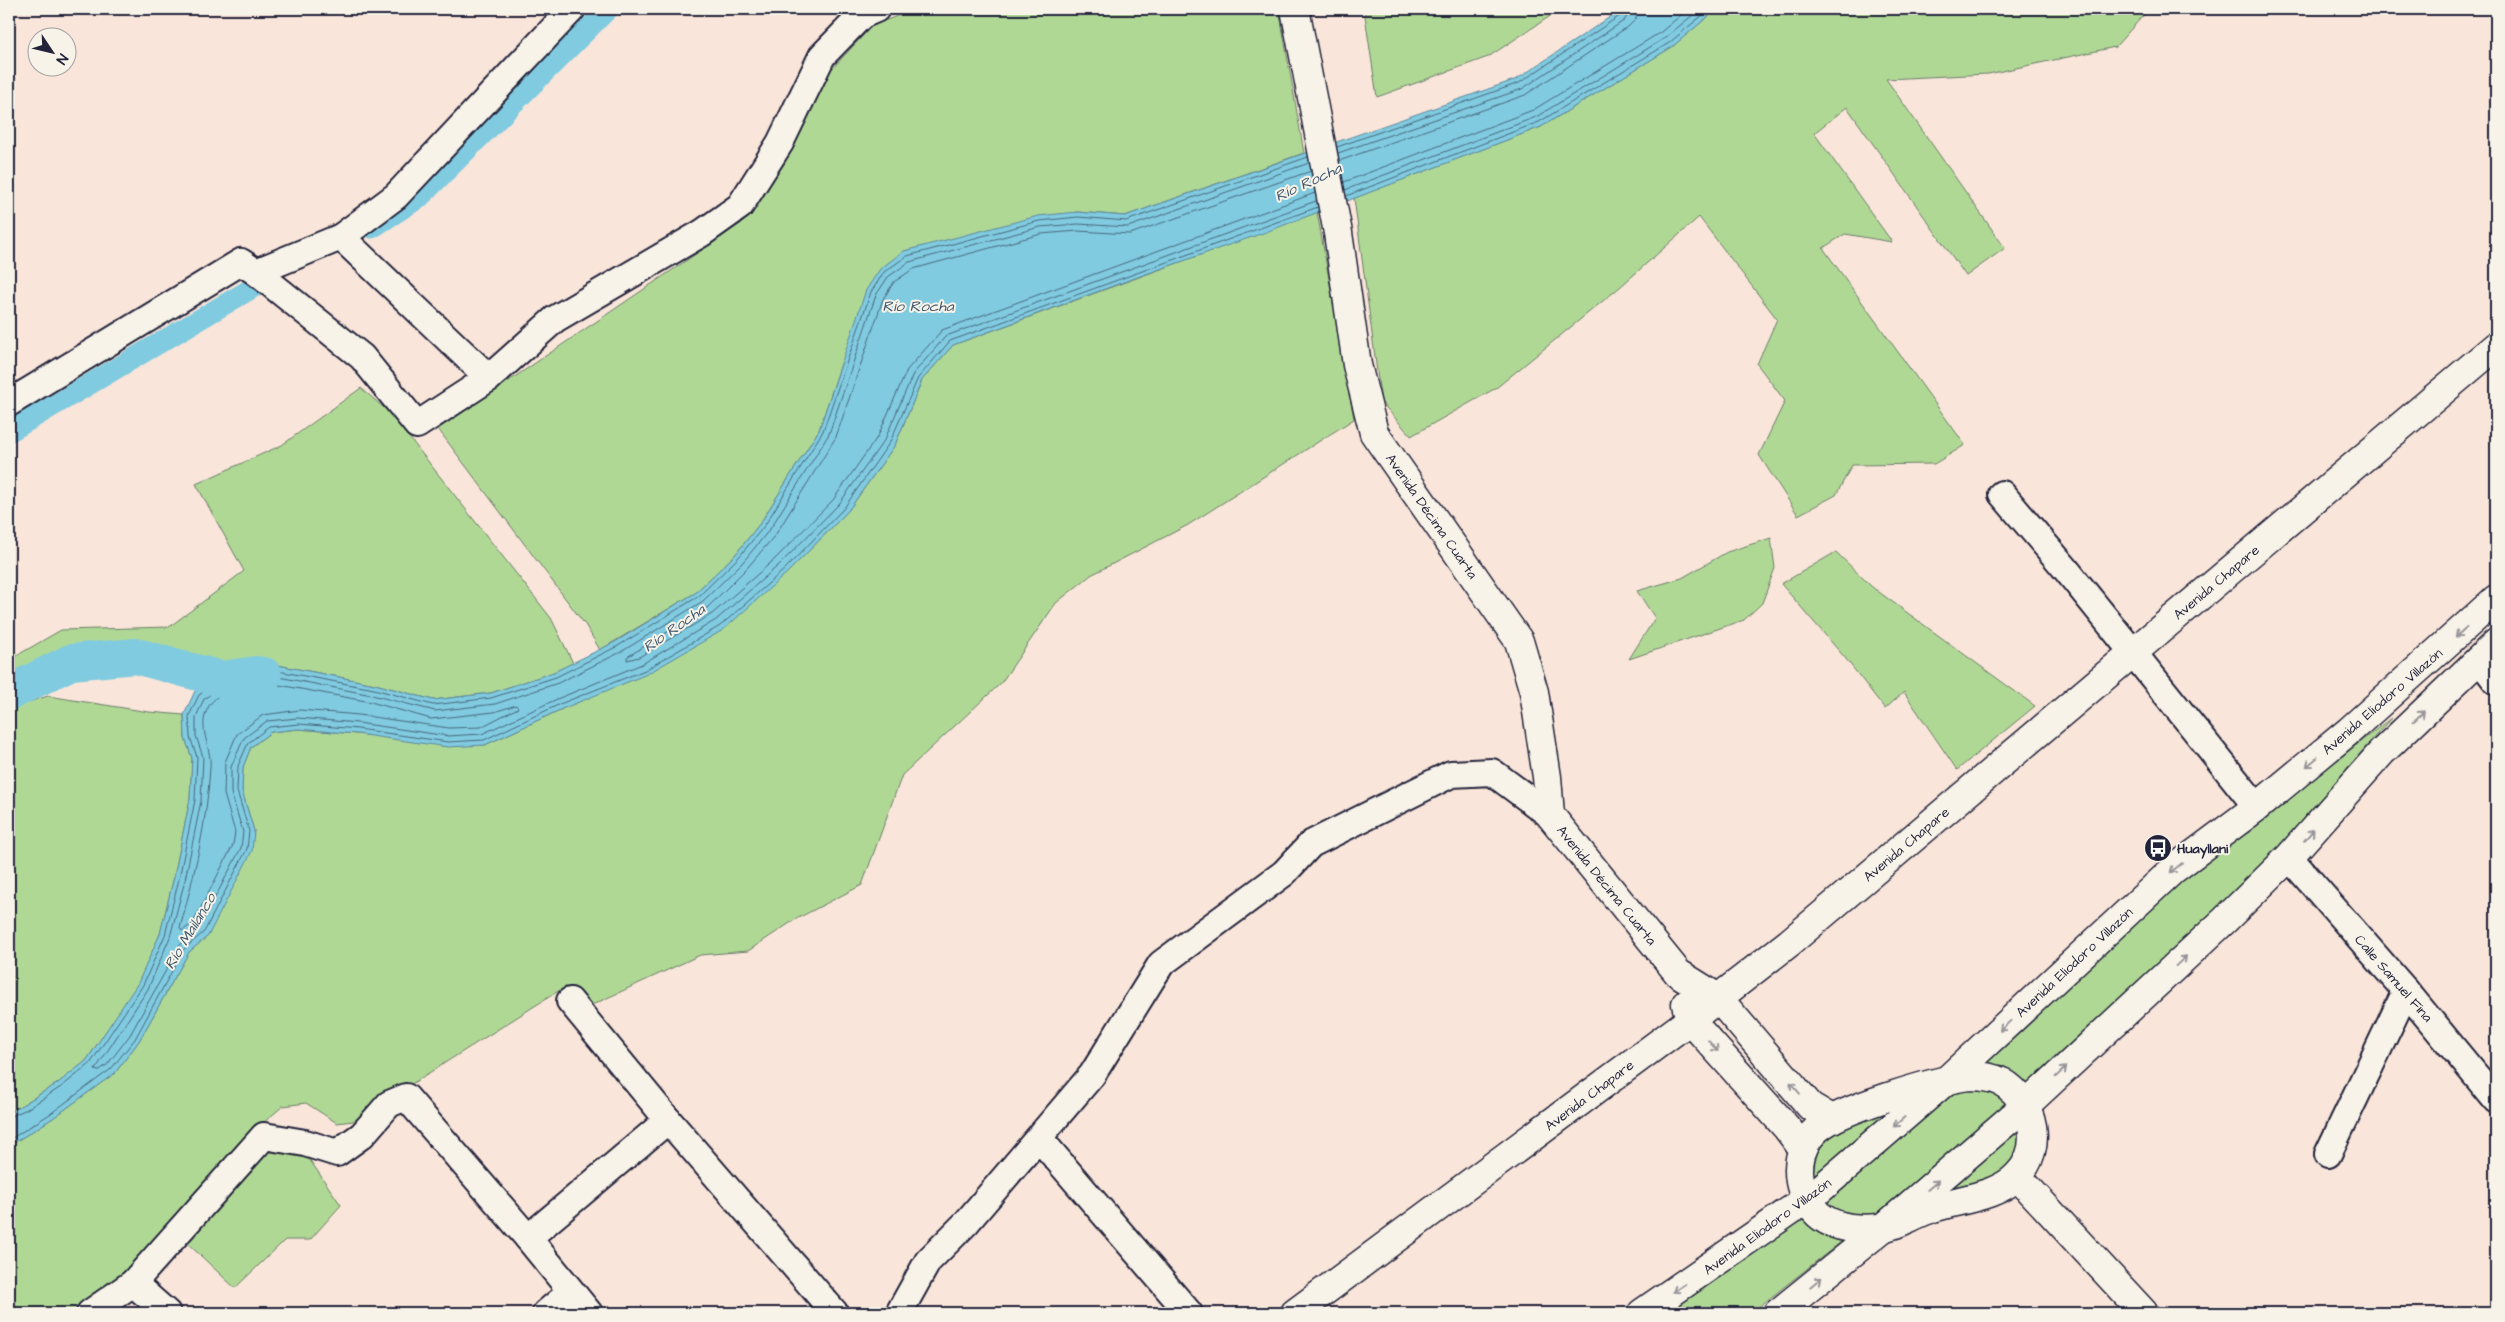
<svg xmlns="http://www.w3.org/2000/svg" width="2505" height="1322" font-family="'Architects Daughter',sans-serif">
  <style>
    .green { fill: #b0d895; stroke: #697d68 }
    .water { fill: #80cbe0; stroke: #5a879e }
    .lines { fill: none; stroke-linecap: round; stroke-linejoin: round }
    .shore { stroke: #48667d; stroke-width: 1 }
    .canal { stroke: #80cbe0; stroke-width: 21 }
    .river { stroke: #80cbe0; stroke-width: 36 }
    .minor-casing { stroke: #22223b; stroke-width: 30 }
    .major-casing { stroke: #22223b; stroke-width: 31 }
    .highway-casing { stroke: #22223b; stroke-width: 31 }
    .minor { stroke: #f7f3e8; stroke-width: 26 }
    .major { stroke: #f7f3e8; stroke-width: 28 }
    .highway { stroke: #f7f3e8; stroke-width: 28 }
    .oneway { stroke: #97959a }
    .labels { text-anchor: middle; stroke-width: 4; stroke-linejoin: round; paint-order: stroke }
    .street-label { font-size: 14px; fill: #22223b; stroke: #f7f3e8 }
    .poi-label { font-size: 14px; font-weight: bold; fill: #22223b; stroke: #f7f3e8; text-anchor: start }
    .water-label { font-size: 15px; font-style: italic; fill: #3e556d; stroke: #f7f3e8 }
  </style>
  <rect width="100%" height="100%" fill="#f9e5d9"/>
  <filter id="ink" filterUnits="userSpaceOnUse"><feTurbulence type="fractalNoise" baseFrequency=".02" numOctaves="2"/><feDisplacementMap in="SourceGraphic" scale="10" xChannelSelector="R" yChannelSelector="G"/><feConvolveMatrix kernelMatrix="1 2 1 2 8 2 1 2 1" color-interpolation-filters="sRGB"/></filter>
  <g filter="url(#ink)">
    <g class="green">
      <polygon points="916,9 1279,9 1304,153 1125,216 1077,212 904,251 841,364 819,430 761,522 735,555 695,593 600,650 586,626 438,429 743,222 784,164 813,89 873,25"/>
      <polygon points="1364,9 1561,9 1488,57 1377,97"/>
      <polygon points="1717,9 2149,9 2115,47 1988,74 1886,79 2005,248 1966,276 1847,107 1814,133 1892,242 1845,234 1823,248 1965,445 1934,464 1852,465 1836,495 1798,515 1759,455 1785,401 1757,364 1777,319 1699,217 1620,287 1496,388 1411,436 1381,402 1354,198 1541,127 1672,47"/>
      <polygon points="1317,212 1354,419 1188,525 1091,575 1056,603 1001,683 902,775 862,885 796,919 748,951 700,955 592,1005 560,990 353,1121 337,1123 306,1103 283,1106 257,1128 115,1283 77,1313 9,1313 9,1146 53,1118 115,1073 139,1041 189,952 208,936 254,831 242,791 243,767 251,747 271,732 298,729 485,745 562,709 788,572 848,511 895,445 922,380 953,345"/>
      <polygon points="361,388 390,413 551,618 573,663 554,672 491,693 433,700 375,684 262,662 223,671 146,644 69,650 9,677 9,660 61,630 169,627 244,571 196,484 282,445"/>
      <polygon points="1771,538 1775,568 1762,603 1744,620 1629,659 1655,618 1637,591 1682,578 1727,552"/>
      <polygon points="1836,552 1872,587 2035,706 1957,770 1904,692 1885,709 1846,659 1781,584"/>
      <polygon points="48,696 149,712 184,715 185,738 192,758 190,799 174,877 160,934 138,984 86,1061 58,1083 9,1113 9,708"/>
      <polygon points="2391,718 2284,841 2230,899 2025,1088 1975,1067 2174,886"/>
      <polygon points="1963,1086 1993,1089 2011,1103 1881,1215 1855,1219 1819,1203 1950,1092"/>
      <path d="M 1902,1106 L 1810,1181 C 1811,1173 1810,1162 1813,1154 C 1823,1125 1876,1115 1902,1106 Z"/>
      <polygon points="2022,1124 2017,1160 1997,1178 1936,1196"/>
      <polygon points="270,1147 307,1156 341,1205 310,1240 285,1240 235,1288 184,1240"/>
      <polygon points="1805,1213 1851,1234 1751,1313 1666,1313"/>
    </g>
    <polygon class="water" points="1622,9 1717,9 1672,47 1541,127 1266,232 1129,280 953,345 922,380 895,445 848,511 788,572 723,630 647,674 562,709 485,745 448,747 357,734 298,729 271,732 251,747 243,767 242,791 254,831 252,851 208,936 189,952 139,1041 115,1073 53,1118 9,1146 9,1113 58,1083 86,1061 138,983 160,934 174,877 190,799 192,758 185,738 184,715 195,691 223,671 262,662 375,684 433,700 491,693 554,672 615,642 695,593 735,555 761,522 819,430 866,290 880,269 904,251 1038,216 1077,212 1125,216 1517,79"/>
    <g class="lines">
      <g class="shore">
        <polyline points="1337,147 1519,83 1621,15 1624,9"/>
        <polyline points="1338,153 1522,89 1625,20 1630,9"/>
        <polyline points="1339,161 1525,95 1629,26 1636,19 1637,9"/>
        <polyline points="1309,163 1128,227 1078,224 1040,227 909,262 888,277 876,295 829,434 770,529 743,562 703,601 621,652 558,683 495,704 435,711 372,695 263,674 228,682 204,699 196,717 196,736 203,757 201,801 185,880 170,937 148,989 95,1070 98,1071 107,1065 130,1035 180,945 199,928 241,848 243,832 231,793 231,767 244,738 267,721 298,718 358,723 448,736 482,734 557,699 642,664 716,620 780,564 839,504 885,439 913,374 946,336 1316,201"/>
        <polyline points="1311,171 1130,234 1078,231 1041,234 913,269 894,282 883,299 836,437 776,534 748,567 708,607 627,657 627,660 639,657 712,614 775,559 833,500 878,436 907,370 942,330 1315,193"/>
        <polyline points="1344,182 1533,110 1661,32 1688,9"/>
        <polyline points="1345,190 1536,117 1665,38 1700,9"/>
        <polyline points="1346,196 1539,122 1669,43 1710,9"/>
        <path d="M 263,682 L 371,702 L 431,719 L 494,712 L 516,705 L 518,708 L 481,727 L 449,728 L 359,715 L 300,710 L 263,715 L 237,734 L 225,762 L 224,794 L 235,832 L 233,845 L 193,923 L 182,931 L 180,928 C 194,876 207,823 210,768 C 212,745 196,728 209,706 C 219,689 245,685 263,682 Z"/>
        <polyline points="9,1117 27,1109 61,1087 90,1064 143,985 165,935 179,879 195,800 197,757 190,737 189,716 199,695 225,676 262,668 374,689 433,705 491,698 556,677 618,646 699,596 738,558 765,525 823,431 871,292 884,272 907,256 1039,221 1078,217 1126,221 1308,157"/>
        <polyline points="9,1140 50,1114 111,1069 135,1039 184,949 204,932 247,849 249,831 237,791 238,766 248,743 269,727 299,724 358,729 448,742 484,740 560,704 645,670 720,626 785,569 844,508 890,442 918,378 950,341 1318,207"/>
      </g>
      <g class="canal">
        <polyline points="372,228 419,198 608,9"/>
        <polyline points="9,432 254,287"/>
      </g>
      <polyline class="river" points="9,693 71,662 136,656 221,679 256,674 264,675"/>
      <g class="minor-casing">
        <g id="minor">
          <polyline points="341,237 489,378"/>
          <polyline points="256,272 362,357 417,425 489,378 555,319 702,233 740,206 780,143 822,56 862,15 876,9"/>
          <polyline points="9,403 241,262 256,272 341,237 396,196 572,9"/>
          <polyline points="2002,494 2065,568 2257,807"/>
          <polyline points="2479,659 2496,681"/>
          <polyline points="2289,857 2406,991 2496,1100"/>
          <polyline points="570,1001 668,1120 835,1313"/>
          <polyline points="1039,1138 1189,1313"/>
          <polyline points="2328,1154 2406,991"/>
          <polyline points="528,1238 668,1120"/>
          <polyline points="133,1283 167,1313"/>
          <polyline points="90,1313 133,1283 264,1136 305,1143 337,1153 362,1135 389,1104 406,1097 528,1238 589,1313"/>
          <polyline points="546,1313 571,1292"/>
          <polyline points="899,1313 928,1261 966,1223 1092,1075 1161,964 1284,873 1311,844 1451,774 1492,772 1550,815"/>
        </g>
      </g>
      <g class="major-casing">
        <g id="major">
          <polyline points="1295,9 1338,233 1357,365 1374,433 1519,641 1534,692 1547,777 1550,815 1678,973 1718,998 1810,1106 1832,1119"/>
          <polyline points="1686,1004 1690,1020 1787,1128 1803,1149"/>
          <path d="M 1969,1076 C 1981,1076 1992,1077 2002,1082 C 2035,1101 2044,1149 2017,1176 C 1996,1197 1960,1199 1933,1208 C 1916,1213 1898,1226 1880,1228 C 1858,1230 1830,1229 1814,1210 C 1794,1187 1793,1151 1817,1129 C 1839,1109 1938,1080 1969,1076 Z"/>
          <polyline points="2017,1176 2144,1313"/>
          <polyline points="1295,1313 1690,1020 1789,943 2496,346"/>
        </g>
      </g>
      <g class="highway-casing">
        <g id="highway">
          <polyline points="1642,1313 1817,1192 1949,1078 2174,869 2257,807 2349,731 2496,599"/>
          <polyline points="1778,1313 1883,1228 2026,1105 2225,920 2289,857 2382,752 2496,643"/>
        </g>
      </g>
      <use href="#minor" class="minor"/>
      <use href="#major" class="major"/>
      <use href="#highway" class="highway"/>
    </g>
    <defs><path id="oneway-shaft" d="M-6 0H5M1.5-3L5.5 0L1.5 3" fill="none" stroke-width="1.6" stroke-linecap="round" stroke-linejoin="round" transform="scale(1.25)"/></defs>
    <g class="oneway">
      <use href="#oneway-shaft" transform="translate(2461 632) rotate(138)"/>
      <use href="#oneway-shaft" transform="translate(2419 716) rotate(-44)"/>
      <use href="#oneway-shaft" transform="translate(2312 762) rotate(141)"/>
      <use href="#oneway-shaft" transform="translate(2309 835) rotate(-49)"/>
      <use href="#oneway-shaft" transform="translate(2176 868) rotate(141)"/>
      <use href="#oneway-shaft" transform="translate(2181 961) rotate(-43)"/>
      <use href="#oneway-shaft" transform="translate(2005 1026) rotate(137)"/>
      <use href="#oneway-shaft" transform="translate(1713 1046) rotate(48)"/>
      <use href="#oneway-shaft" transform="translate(2061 1072) rotate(-43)"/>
      <use href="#oneway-shaft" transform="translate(1795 1088) rotate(-131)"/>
      <use href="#oneway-shaft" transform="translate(1899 1122) rotate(139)"/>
      <use href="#oneway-shaft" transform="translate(1933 1185) rotate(-41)"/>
      <use href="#oneway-shaft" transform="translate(1816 1282) rotate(-39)"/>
      <use href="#oneway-shaft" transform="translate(1679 1288) rotate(146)"/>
    </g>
  </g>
  <defs>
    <g id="bus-disc" transform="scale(1.4375)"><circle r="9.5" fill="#22223b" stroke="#f7f3e8"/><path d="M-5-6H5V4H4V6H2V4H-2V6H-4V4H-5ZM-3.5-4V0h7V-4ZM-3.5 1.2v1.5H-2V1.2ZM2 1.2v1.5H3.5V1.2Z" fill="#fff"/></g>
  </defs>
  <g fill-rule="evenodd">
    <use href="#bus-disc" x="2158" y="848"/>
  </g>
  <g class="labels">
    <g class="street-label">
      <text transform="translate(1432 516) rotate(55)" y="5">Avenida Décima Cuarta</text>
      <text transform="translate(2216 582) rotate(-40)" y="5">Avenida Chapare</text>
      <text transform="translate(2382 701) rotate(-41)" y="5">Avenida Eliodoro Villazón</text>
      <text transform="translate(1906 844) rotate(-40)" y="5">Avenida Chapare</text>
      <text transform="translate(1607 885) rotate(51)" y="5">Avenida Décima Cuarta</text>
      <text transform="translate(2074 962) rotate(-43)" y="5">Avenida Eliodoro Villazón</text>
      <text transform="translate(2394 978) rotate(49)" y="5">Calle Samuel Fina</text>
      <text transform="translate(1589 1095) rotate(-37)" y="5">Avenida Chapare</text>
      <text transform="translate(1767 1226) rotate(-36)" y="5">Avenida Eliodoro Villazón</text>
    </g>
    <g class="poi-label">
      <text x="2177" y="853">Huayllani</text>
    </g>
    <g class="water-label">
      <text transform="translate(1308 182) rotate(-25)" y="5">Río Rocha</text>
      <text x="918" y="311">Río Rocha</text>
      <text transform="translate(674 628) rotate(-35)" y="5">Río Rocha</text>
      <text transform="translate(190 931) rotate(-59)" y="5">Río Mailanco</text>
    </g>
  </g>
  <rect width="2505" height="1322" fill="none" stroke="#f7f3e8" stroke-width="30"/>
  <rect x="15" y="15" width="2475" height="1292" fill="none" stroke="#22223b" stroke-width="2" filter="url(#ink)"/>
  <g transform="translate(52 52) rotate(125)"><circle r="24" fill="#f7f3e8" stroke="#a29fa3"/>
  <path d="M0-4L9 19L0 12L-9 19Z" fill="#22223b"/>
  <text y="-8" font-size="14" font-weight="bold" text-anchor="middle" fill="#22223b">N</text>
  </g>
</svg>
